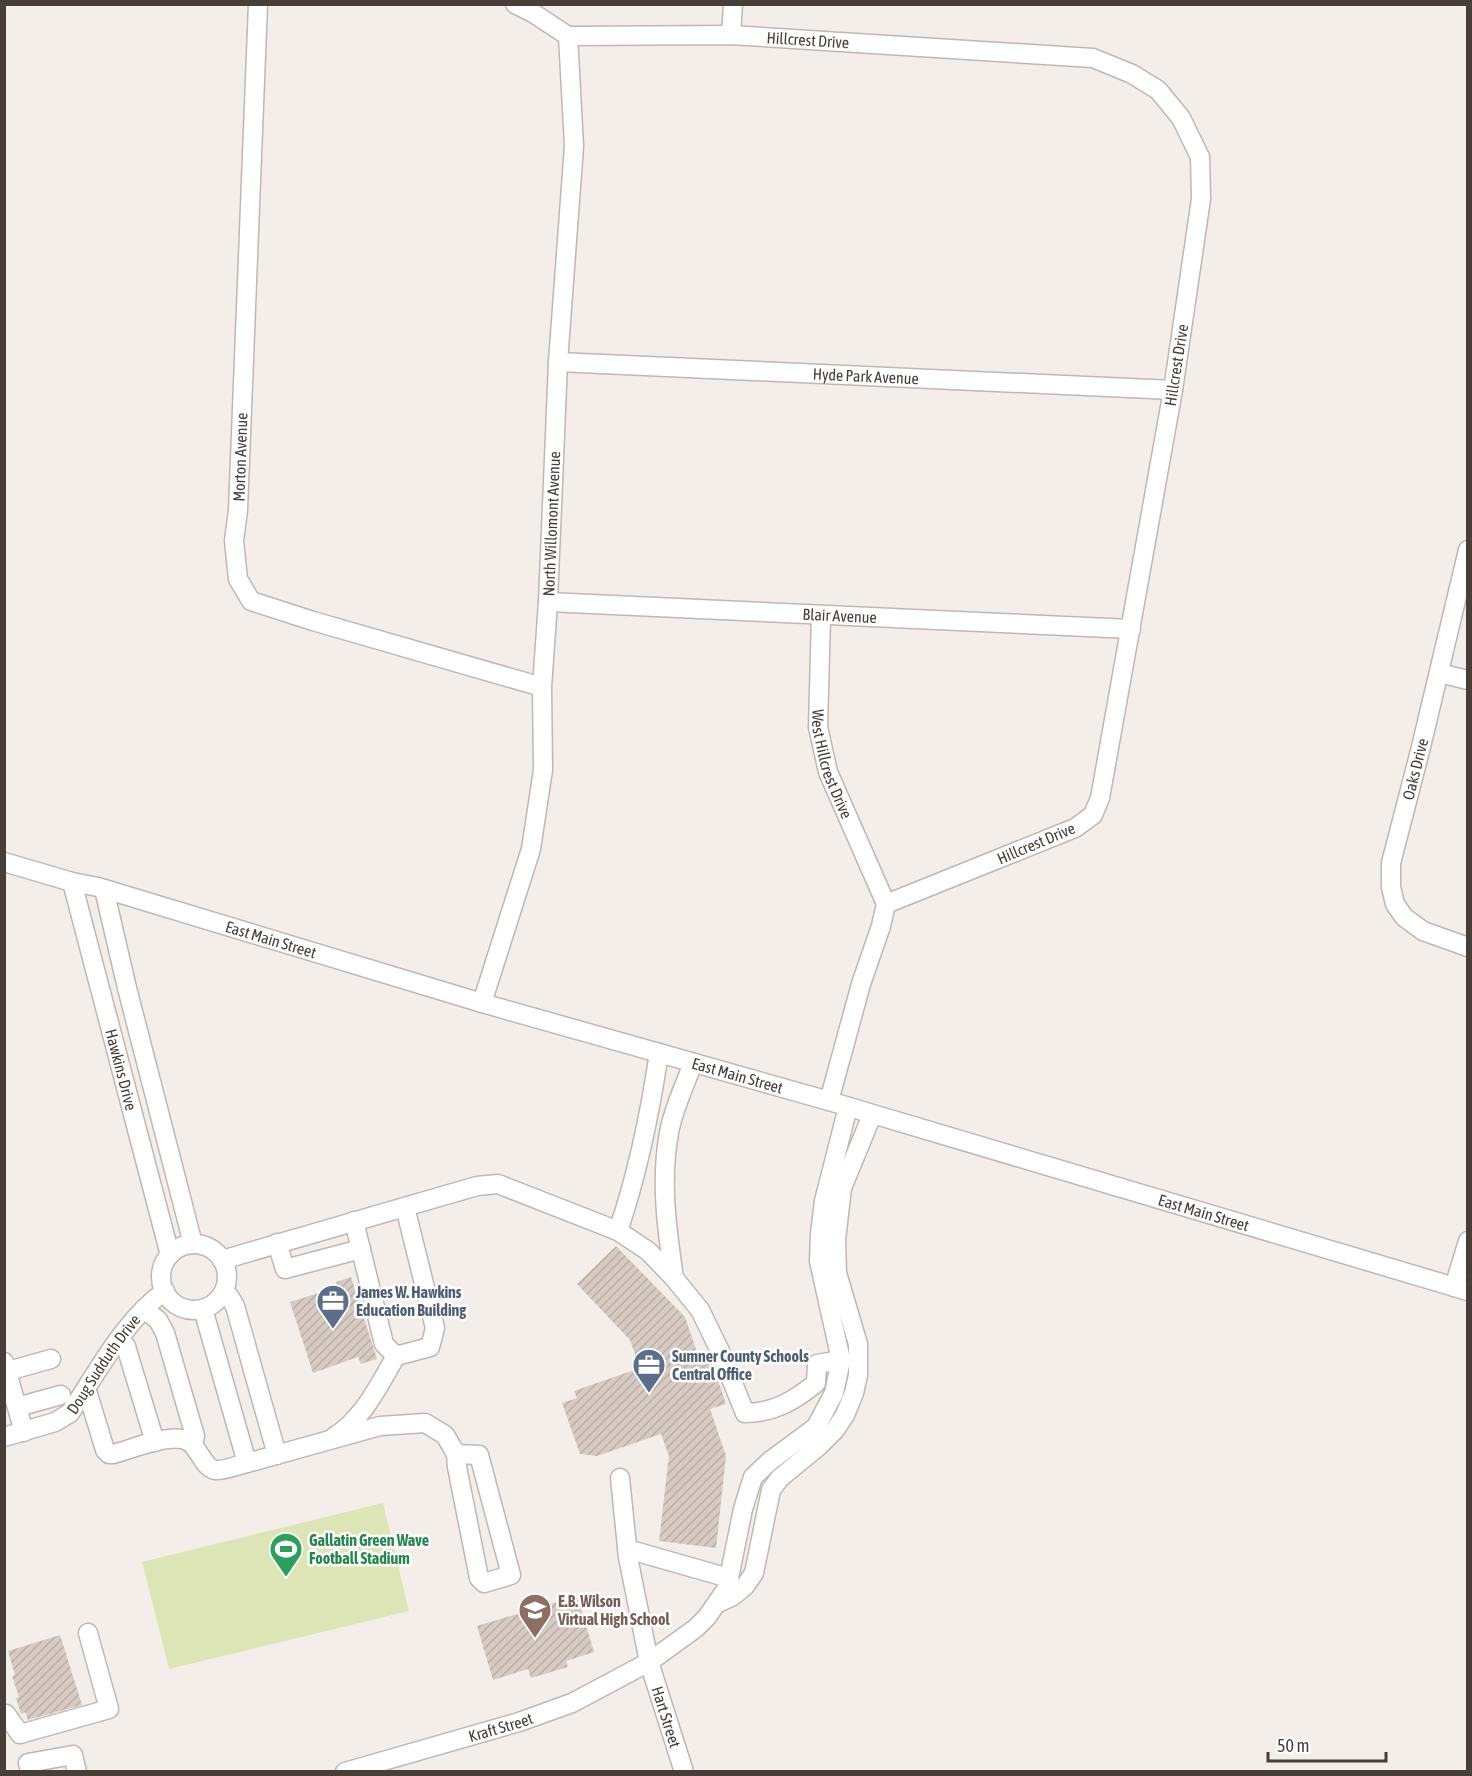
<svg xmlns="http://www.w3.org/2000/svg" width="1472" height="1776" font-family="'Asap Condensed',sans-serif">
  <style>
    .grass { fill: #dde4b6 }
    .building { fill: url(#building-hatch) }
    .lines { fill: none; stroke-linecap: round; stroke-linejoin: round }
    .minor-casing { stroke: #c2b6b0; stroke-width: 21 }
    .minor { stroke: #fff; stroke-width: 18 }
    .labels { text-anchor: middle; stroke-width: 5; stroke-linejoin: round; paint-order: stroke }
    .street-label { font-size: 16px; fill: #473d39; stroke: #fff }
    .service-label { font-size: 16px; font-weight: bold; fill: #4e5e75; stroke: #fff; text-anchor: start }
    .leisure-label { font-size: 16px; font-weight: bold; fill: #27864d; stroke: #fff; text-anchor: start }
    .education-label { font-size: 16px; font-weight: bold; fill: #785e54; stroke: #fff; text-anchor: start }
  </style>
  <defs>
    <pattern id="building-hatch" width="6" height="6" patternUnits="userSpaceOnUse" patternTransform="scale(1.5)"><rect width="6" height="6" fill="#d7cac3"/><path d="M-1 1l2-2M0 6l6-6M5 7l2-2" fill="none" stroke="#baaea8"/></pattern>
  </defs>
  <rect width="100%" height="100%" fill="#f4eeea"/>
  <polygon class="grass" points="383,1503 409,1611 169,1669 142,1562"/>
  <g class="building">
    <polygon points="616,1246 685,1317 700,1361 710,1357 726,1404 710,1409 726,1456 716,1548 659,1541 669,1456 661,1434 597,1456 580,1454 562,1403 577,1398 574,1391 640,1368 630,1340 577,1284"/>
    <polygon points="351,1277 377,1359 361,1364 358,1357 313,1373 290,1302 338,1287 336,1282"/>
    <polygon points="577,1596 594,1652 566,1661 568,1667 531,1678 528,1669 493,1680 477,1626"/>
    <polygon points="60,1635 82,1705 28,1720 25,1712 21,1714 16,1698 19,1697 12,1676 15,1675 8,1651"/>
  </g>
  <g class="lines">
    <g class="minor-casing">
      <g id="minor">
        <polyline points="258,4 238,510 234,541 238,579 251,601 313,621 542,687"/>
        <polyline points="515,4 533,13 568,36"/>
        <polyline points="731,35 733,4"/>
        <path id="s1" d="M 568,36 L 731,35 L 1093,58 L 1132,74 L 1158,90 L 1181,118 L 1200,157 L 1201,199 L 1173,390 L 1100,798 L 1093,815 L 1075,828 L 886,904 L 881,926 L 861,984 L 829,1101"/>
        <path id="s2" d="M 558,362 L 1173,390"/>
        <polyline points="1468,550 1420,751 1391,863 1391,887 1395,904 1404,917 1423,931 1468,947"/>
        <path id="s3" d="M 548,602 L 1131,629"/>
        <path id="s4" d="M 821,616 L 818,727 L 828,772 L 886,904"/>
        <polyline points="1439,673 1468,680"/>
        <path id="s5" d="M 4,862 L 72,882 L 98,887 L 482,1003 L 829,1101 L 1468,1291"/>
        <path id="s6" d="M 72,882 L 170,1255"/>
        <polyline points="104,889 127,988 193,1244"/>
        <path id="s7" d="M 482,1003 L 531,849 L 543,770 L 542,687 L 548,602 L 558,362 L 574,146 L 568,36"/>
        <polyline points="354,1221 384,1344 396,1356 430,1347 435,1328 405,1207"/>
        <path d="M 618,1231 C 638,1173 650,1113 659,1053"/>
        <polyline points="277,1243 285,1269 361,1249"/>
        <circle cx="194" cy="1277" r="33"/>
        <path d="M 222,1260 L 477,1186 L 498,1184 L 618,1231 L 648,1251 L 674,1278 L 700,1310 L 719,1349 L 745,1413 C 773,1413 794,1401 816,1383 L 817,1364 L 841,1360"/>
        <path d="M 674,1278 C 667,1230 660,1181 669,1133 C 673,1109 685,1085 693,1063"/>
        <polyline points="1454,1287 1468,1241"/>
        <polyline points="223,1293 229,1296 235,1306 277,1455"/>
        <polyline points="144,1309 158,1320 165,1333 195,1436 193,1445"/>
        <polyline points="203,1309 247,1463 380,1426 425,1423 445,1435 456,1454 457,1467 479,1578 484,1583 511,1575 479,1455 456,1454"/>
        <polyline points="119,1340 126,1346 127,1350 155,1442"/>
        <polyline points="4,1362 24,1432"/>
        <polyline points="8,1371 51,1359"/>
        <path d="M 85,1391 L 88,1394 L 105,1450 L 109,1454 L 113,1454 C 132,1449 162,1436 182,1439 C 199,1442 201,1467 215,1470 C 224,1471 238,1465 247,1463"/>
        <polyline points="17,1407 61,1395"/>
        <path id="s8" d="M 4,1437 L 55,1422 L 70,1413 C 97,1373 125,1319 165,1291"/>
        <path d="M 334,1437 C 363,1419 379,1385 396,1356"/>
        <path id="s9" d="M 620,1478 L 628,1557 L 649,1662 L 684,1772"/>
        <polyline points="627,1549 729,1578"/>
        <polyline points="718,1603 733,1596 745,1586 754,1573 771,1490 780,1478 819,1446 835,1430 845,1415 854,1393 858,1375 858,1344 837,1273 836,1240 842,1188 872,1115"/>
        <polyline points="4,1714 6,1714 20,1734 109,1709 88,1633"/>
        <polyline points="30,1772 28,1763 73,1755 77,1772"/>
        <path id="s10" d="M 345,1772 L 519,1722 L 572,1703 L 649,1662 L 696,1628 L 707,1617 L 727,1588 L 743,1509 L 753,1477 L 770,1461 L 816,1427 L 834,1393 L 841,1360 L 819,1261 L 820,1234 L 824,1201 L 848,1107"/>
      </g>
    </g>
    <use href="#minor" class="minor"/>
  </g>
  <defs>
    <g id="office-pin" transform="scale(1.725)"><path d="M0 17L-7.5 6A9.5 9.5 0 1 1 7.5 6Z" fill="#5c6f8a" stroke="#fff"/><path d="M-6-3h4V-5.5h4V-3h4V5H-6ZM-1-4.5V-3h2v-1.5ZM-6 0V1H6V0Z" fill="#fff"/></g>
    <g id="stadium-pin" transform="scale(1.725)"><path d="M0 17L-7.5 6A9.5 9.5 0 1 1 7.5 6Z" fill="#2e9e5b" stroke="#fff"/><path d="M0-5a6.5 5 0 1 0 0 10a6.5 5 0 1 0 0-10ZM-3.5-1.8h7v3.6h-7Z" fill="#fff"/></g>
    <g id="school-pin" transform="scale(1.725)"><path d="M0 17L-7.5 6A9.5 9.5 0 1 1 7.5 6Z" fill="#8d6e63" stroke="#fff"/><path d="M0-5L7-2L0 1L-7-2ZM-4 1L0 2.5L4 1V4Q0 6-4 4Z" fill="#fff"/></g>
  </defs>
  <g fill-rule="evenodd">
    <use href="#office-pin" x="333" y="1301"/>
    <use href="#office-pin" x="649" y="1365"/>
    <use href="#stadium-pin" x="286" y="1549"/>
    <use href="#school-pin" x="535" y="1610"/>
  </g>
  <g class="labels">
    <g class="street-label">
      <text dy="6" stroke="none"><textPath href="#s1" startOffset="240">Hillcrest Drive</textPath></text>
      <text transform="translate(1176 365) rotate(-81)" y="6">Hillcrest Drive</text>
      <text dy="6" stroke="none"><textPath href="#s2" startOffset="308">Hyde Park Avenue</textPath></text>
      <text transform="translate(240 457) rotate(-88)" y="6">Morton Avenue</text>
      <text dy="6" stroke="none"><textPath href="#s7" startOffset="488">North Willomont Avenue</textPath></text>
      <text dy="6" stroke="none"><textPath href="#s3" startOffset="292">Blair Avenue</textPath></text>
      <text dy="6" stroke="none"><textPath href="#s4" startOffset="150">West Hillcrest Drive</textPath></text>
      <text transform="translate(1415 769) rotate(-76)" y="6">Oaks Drive</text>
      <text transform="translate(1036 843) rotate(-23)" y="6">Hillcrest Drive</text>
      <text dy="6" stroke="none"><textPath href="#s5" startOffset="278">East Main Street</textPath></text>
      <text dy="6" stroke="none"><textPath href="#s6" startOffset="194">Hawkins Drive</textPath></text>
      <text dy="6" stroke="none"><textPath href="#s5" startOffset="764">East Main Street</textPath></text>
      <text dy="6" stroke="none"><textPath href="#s5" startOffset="1250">East Main Street</textPath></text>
      <text dy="6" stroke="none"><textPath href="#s8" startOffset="130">Doug Sudduth Drive</textPath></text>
      <text dy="6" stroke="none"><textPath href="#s9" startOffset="244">Hart Street</textPath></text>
      <text dy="6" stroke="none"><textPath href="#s10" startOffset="162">Kraft Street</textPath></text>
    </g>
    <g class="service-label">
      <text x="356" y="1298">James W. Hawkins<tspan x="356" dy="18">Education Building</tspan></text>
      <text x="672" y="1362">Sumner County Schools<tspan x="672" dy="18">Central Office</tspan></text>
    </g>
    <g class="leisure-label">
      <text x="309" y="1546">Gallatin Green Wave<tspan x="309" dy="18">Football Stadium</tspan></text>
    </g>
    <g class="education-label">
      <text x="558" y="1607">E.B. Wilson<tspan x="558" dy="18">Virtual High School</tspan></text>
    </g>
  </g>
  <rect width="1472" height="1776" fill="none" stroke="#473d39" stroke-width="12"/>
  <path d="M1268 1752v9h118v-9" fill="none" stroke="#473d39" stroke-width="3"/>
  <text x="1277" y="1752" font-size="18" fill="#473d39" stroke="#ffffff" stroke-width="4.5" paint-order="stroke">50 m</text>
</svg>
